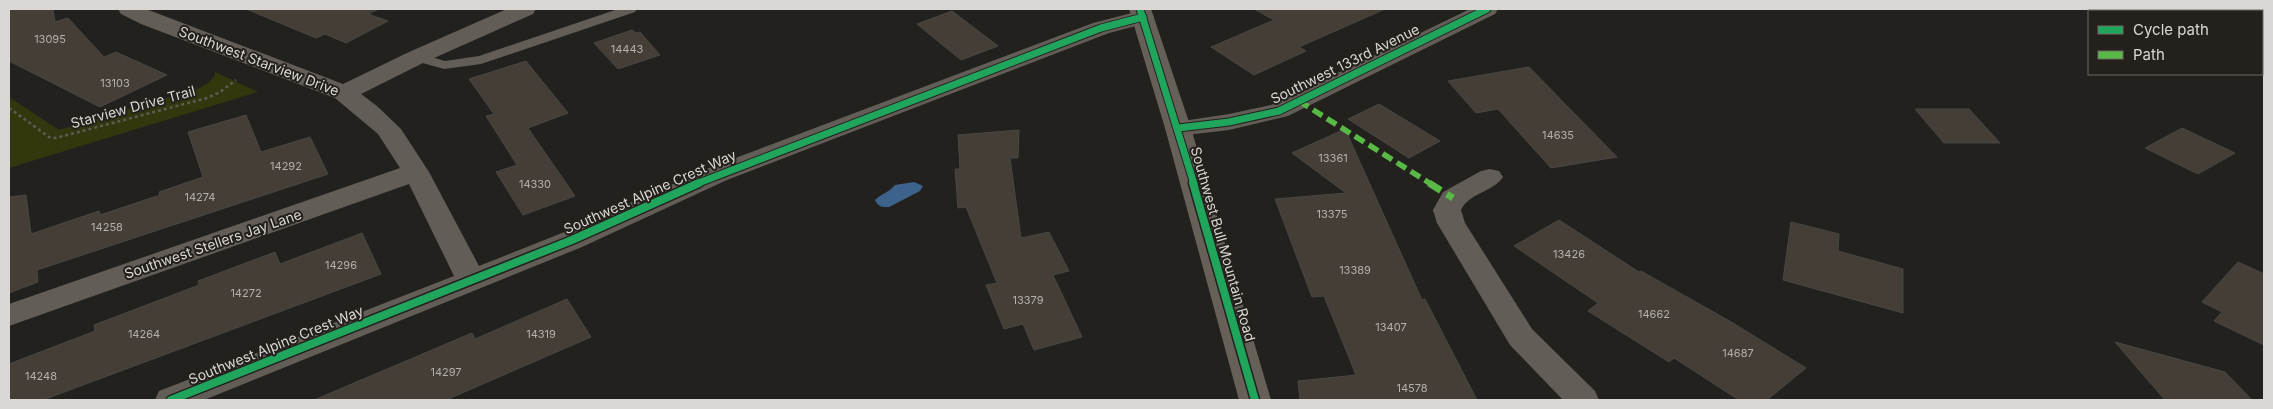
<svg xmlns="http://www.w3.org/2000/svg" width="2273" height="409" font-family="Inter,sans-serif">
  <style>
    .green { fill: #33370d }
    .water { fill: #3d638c }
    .building { fill: #443e36; stroke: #494745 }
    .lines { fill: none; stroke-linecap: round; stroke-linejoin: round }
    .path { stroke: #5f5b56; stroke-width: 2.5; stroke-dasharray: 3 3; stroke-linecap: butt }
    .lane { fill: #635d57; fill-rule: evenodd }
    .street { fill: #635d57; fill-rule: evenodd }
    .secondary { fill: #666059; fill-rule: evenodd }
    .quiet-far1 { stroke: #58b947; stroke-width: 5.5; stroke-dasharray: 11 5.5; stroke-linecap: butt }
    .quiet { stroke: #58b947; stroke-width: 7; stroke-dasharray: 14 7; stroke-linecap: butt }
    .cycleway-far1-casing { stroke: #24211d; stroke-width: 9 }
    .cycleway-casing { stroke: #24211d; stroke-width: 11 }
    .cycleway-far1 { stroke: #20a55d; stroke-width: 7 }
    .cycleway { stroke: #20a55d; stroke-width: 8 }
    .labels { text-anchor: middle; stroke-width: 4; stroke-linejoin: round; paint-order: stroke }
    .number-label { font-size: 11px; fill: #b4b1ad }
    .street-label { font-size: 14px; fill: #dad7d5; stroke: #24211d }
  </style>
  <rect width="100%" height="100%" fill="#23211e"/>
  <polygon class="green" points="215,72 258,92 9,168 9,97 59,130 197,89 208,83 215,76"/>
  <path class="water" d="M 914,182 L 923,186 L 920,191 L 889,207 C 882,207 878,207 875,200 C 881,194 888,193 895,185 Z"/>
  <g class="building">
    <polygon points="9,9 53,9 55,22 68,18 104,57 116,52 167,75 100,107 9,61"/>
    <polygon points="246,9 379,9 368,14 388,21 346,43 325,34 316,38"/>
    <polygon points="1254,9 1385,9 1299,47 1306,51 1254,75 1211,47 1274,20"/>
    <polygon points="952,11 998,46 961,60 917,24"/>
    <polygon points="632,30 636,33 640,32 660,55 618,69 594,43"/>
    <polygon points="526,61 568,113 528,128 575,196 523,215 496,172 517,165 486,116 494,114 469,79"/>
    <polygon points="1529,67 1617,157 1551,168 1498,109 1476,113 1448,81"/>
    <polygon points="1379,104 1440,141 1409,158 1348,119"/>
    <polygon points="1915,109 1969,109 2000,143 1944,143"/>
    <polygon points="246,115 261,152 310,137 328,174 37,270 38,282 9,293 9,197 26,195 31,234 99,211 100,215 160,195 159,192 203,177 188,132"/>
    <polygon points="2182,128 2235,153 2198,174 2145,148"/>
    <polygon points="1345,129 1422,300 1425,299 1477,400 1300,400 1298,381 1356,375 1324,296 1312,297 1275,199 1346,193 1292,153"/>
    <polygon points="1019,130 1018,158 1010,158 1021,238 1049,232 1069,271 1053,275 1082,337 1034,350 1023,324 1004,329 986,285 997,283 966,207 958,208 955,169 960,169 958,135"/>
    <polygon points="1559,220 1639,272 1641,271 1733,323 1806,368 1767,400 1739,400 1674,358 1669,362 1588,311 1598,303 1514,246"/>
    <polygon points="1791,222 1839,234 1838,251 1903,269 1903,313 1783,280"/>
    <polygon points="362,233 381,274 43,400 9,400 9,364 95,331 94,325 199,285 198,281 275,252 280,264"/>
    <polygon points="2238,262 2264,274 2264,345 2214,321 2222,312 2202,302"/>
    <polygon points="567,299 591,337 446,400 314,400 472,333 475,339"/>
    <polygon points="2115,342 2225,372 2252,400 2165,400"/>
  </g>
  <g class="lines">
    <polyline class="path" points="9,108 49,137 56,138 207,98 220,92 236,80"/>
    <polygon class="lane" points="618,9 637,9 635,12 481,64 444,69 412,60 410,57 417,53 445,61 479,56"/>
    <g class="street">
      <polygon points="118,9 146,9 343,84 409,52 507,9 536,9 533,14 425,62 361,94 377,106 401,129 429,172 479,266 562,233 709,168 1093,23 1143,10 1151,12 1154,17 1151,22 1109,33 727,180 582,247 204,400 155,400 159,391 454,276 409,184 9,326 9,304 400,168 378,134 335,98 141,24 121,14"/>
      <polygon points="1470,9 1498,9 1495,14 1288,116 1229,130 1178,136 1169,133 1165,128 1169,123 1229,114 1271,105"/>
      <path d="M 1490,169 L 1499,171 L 1503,177 C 1493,192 1469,193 1461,210 L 1465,223 L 1532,329 L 1595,391 L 1599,400 L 1563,400 L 1510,345 L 1437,223 L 1433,210 L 1443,192 L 1481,171 Z"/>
    </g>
    <polygon class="secondary" points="1129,9 1151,9 1191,128 1271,400 1239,400 1165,128"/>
    <polyline class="quiet-far1" points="1299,101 1431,184"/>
    <polyline class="quiet" points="1429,183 1453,198"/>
    <g class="cycleway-far1-casing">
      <g id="cycleway-far1">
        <polyline points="1140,9 1194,184"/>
        <polyline points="1178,128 1229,122 1279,111 1487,9"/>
        <polyline points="696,184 1101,28 1143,17"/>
      </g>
    </g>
    <g class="cycleway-casing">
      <g id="cycleway">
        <polyline points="1193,183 1255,400"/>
        <polyline points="171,400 572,240 699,183"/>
      </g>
    </g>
    <use href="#cycleway-far1" class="cycleway-far1"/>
    <use href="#cycleway" class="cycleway"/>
  </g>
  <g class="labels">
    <g class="number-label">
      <text x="50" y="43">13095</text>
      <text x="627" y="53">14443</text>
      <text x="115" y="87">13103</text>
      <text x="1558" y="139">14635</text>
      <text x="1333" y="162">13361</text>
      <text x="286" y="170">14292</text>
      <text x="535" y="188">14330</text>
      <text x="200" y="201">14274</text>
      <text x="1332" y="218">13375</text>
      <text x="107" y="231">14258</text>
      <text x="1569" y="258">13426</text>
      <text x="341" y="269">14296</text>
      <text x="1355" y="274">13389</text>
      <text x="246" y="297">14272</text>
      <text x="1028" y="304">13379</text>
      <text x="1654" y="318">14662</text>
      <text x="1391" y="331">13407</text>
      <text x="144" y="338">14264</text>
      <text x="541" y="338">14319</text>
      <text x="1738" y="357">14687</text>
      <text x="446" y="376">14297</text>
      <text x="41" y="380">14248</text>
      <text x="1412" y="392">14578</text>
    </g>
    <g class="street-label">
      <text transform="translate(259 61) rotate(21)" y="5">Southwest Starview Drive</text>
      <text transform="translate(1345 64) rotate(-26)" y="5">Southwest 133rd Avenue</text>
      <text transform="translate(133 107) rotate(-15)" y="5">Starview Drive Trail</text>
      <text transform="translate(650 192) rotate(-24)" y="5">Southwest Alpine Crest Way</text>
      <text transform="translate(213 244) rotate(-19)" y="5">Southwest Stellers Jay Lane</text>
      <text transform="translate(1223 244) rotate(74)" y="5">Southwest Bull Mountain Road</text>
      <text transform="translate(276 345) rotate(-22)" y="5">Southwest Alpine Crest Way</text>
    </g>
  </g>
  <rect width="2273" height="409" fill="none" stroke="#dad7d5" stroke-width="20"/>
  <rect x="2088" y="10" width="175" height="65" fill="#24211d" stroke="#6d6a67"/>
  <rect x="2098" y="26" width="25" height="8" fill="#20a55d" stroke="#6d6a67"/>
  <text x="2133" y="35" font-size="15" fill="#dad7d5">Cycle path</text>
  <rect x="2098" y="51" width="25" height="8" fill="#58b947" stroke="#6d6a67"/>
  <text x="2133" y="60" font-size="15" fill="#dad7d5">Path</text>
</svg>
